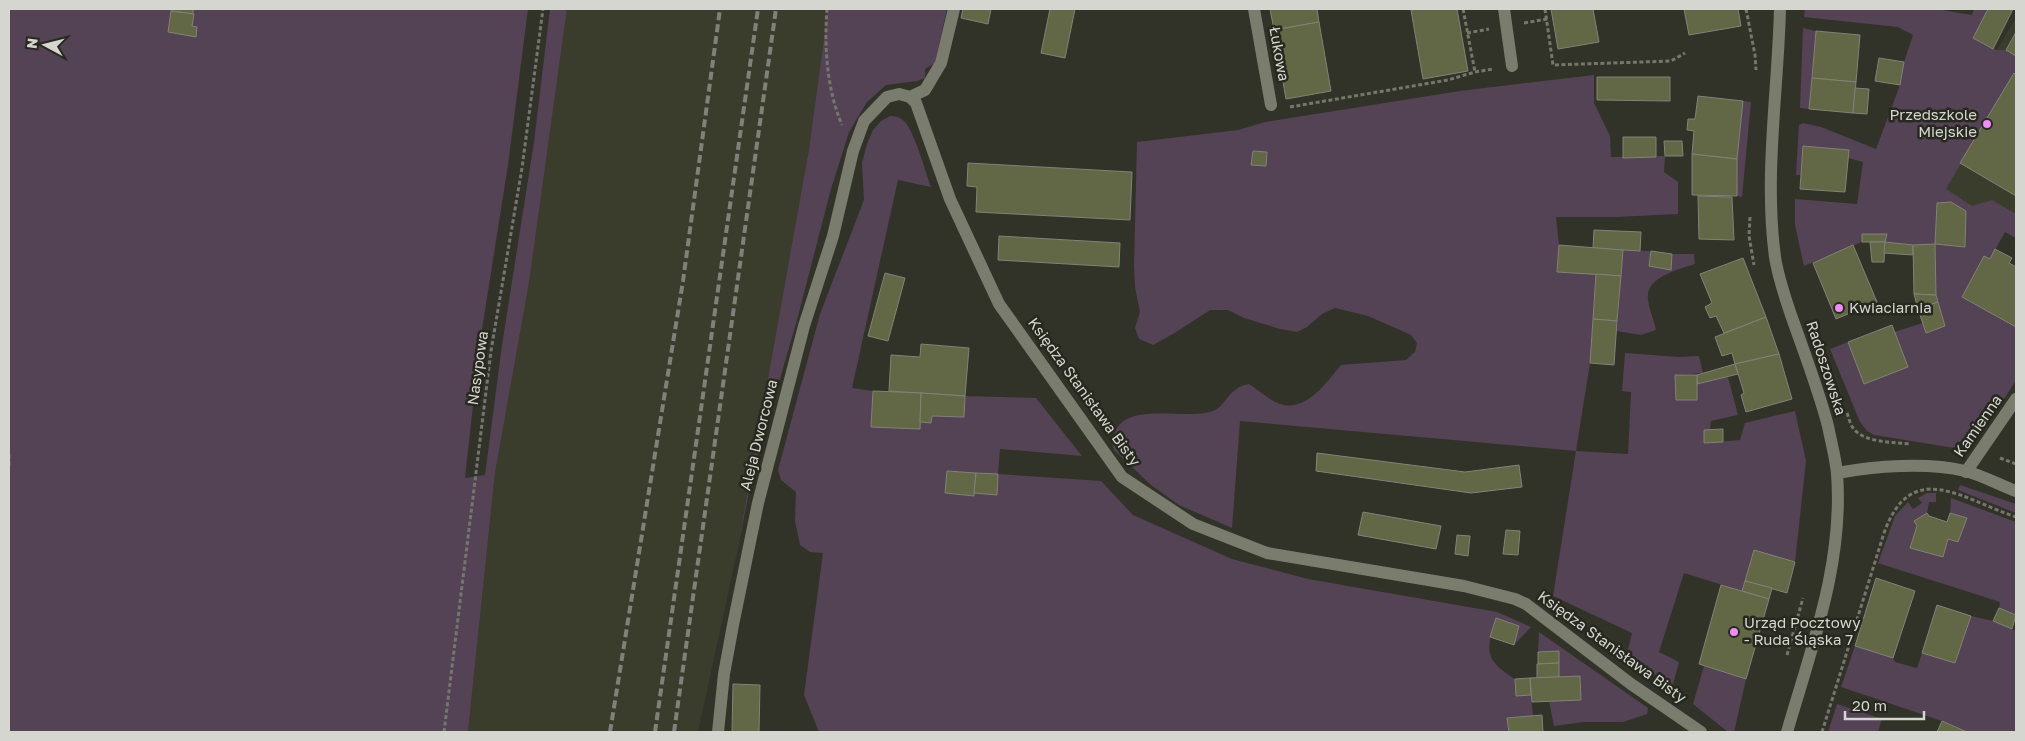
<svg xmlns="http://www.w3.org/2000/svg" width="2025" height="741" font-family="'Golos Text',sans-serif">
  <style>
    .built { fill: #3a3d2c }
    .green { fill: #544255; fill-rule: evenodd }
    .building { fill: #626845; stroke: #818378 }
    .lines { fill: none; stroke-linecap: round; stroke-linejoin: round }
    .path { stroke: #75776e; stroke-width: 3; stroke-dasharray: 4 2.5; stroke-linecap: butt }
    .minor { stroke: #7a7d6d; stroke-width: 12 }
    .rail { stroke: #808179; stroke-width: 4; stroke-dasharray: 8 4; stroke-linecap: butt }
    .poi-dot { fill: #ee8cf8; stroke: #27291f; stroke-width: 2 }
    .labels { text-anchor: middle; stroke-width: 5; stroke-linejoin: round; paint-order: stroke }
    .street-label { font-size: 15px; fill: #d5d6d0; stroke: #27291f }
    .poi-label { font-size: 15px; fill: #d5d6d0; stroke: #27291f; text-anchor: start }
  </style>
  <rect width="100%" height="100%" fill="#313329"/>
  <g class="built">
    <polygon points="567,9 828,9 809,149 736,557 698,732 468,732 495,473 529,283"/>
    <polygon points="2016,18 2016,238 1966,211 1927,185 1989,63"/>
  </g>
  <g class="green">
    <polygon points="9,9 528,9 508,165 480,342 465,478 485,475 502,345 534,142 550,9 567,9 529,283 495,473 468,732 9,732"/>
    <polygon points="828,9 947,9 935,63 925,69 925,78 917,81 886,85 867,102 849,132 831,189 797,320 753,472 736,557 809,149"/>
    <path d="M 1805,9 L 1936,9 L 1972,15 L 1974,9 L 1988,9 L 1973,38 L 1996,50 L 2006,50 L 2016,56 L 2016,75 L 2013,74 L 1946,189 L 1972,206 L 1992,200 L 2016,214 L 2016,238 L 2005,232 L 1990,259 L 1984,256 L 1962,297 L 2016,327 L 2016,380 L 2001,404 L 1970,442 L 1963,448 L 1954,448 L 1874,435 L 1867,431 L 1860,422 L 1830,349 L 1848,342 L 1864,384 L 1894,332 L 1923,323 L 1926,333 L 1945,326 L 1936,295 L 1935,245 L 1913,245 L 1885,242 L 1887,234 L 1862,234 L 1862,242 L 1804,266 L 1795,225 L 1795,199 L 1857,204 L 1863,162 L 1848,158 L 1848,150 L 1804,146 L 1801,175 L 1796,175 L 1799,125 L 1803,123 L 1821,127 L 1876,149 L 1900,85 L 1904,62 L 1913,35 L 1898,27 L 1804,17 ZM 1951,202 L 1966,211 L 1965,247 L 1935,244 L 1937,203 Z"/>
    <polygon points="1803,28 1816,31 1809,109 1800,108"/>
    <path d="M 1594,75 L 1594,103 L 1610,136 L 1611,157 L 1665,156 L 1664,172 L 1678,182 L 1678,214 L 1616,217 L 1556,217 L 1559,245 L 1557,272 L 1596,274 L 1590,363 L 1576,451 L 1628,454 L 1631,392 L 1622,391 L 1625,353 L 1680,357 L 1699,356 L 1703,373 L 1675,375 L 1676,400 L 1697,400 L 1697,384 L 1728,377 L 1738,415 L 1711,421 L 1710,430 L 1704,430 L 1704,443 L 1740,440 L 1745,423 L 1795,411 L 1806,461 L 1795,562 L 1754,550 L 1742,591 L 1684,573 L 1659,652 L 1679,662 L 1672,688 L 1627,653 L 1632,633 L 1553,596 L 1576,451 L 1240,421 L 1232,528 L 1179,505 L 1151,485 L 1114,450 L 1112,443 C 1113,437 1115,430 1119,425 C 1139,404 1187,420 1213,411 C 1227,406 1227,388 1249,384 C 1257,389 1266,397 1275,402 C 1304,416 1325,384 1341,365 L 1406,360 L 1415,352 L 1417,343 L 1411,335 L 1368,316 L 1335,308 L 1322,314 L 1307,327 L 1297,332 L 1280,329 L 1244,318 L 1228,310 L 1210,310 L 1173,334 L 1153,345 L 1139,339 L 1135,328 L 1140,312 L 1135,287 L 1134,265 L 1137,142 L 1238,130 L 1265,122 L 1460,91 Z"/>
    <polygon points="1743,101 1751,102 1742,197 1737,196 1737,159"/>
    <path d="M 890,116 C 895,116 900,117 904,121 C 914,130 926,173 931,187 L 898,180 L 852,388 L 873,391 L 872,427 L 920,429 L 920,422 L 931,423 L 932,416 L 963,417 L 965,396 L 1036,398 L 1082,456 L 1000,449 L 998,474 L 1101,481 L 1133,515 L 1232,559 L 1308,579 L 1497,612 L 1531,627 L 1514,645 L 1519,626 L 1496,618 C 1485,651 1485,660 1515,679 L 1516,696 L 1531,695 L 1533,716 L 1508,718 L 1509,732 L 819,732 L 804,695 L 823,553 L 810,552 L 800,545 L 795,521 L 796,492 L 781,480 L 778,470 L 820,314 L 864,200 L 862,163 L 867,144 L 873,130 L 881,121 ZM 947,471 L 998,474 L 997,495 L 974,493 L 974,496 L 945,493 Z"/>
    <path d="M 1623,250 L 1651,251 L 1649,266 L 1671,269 L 1672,254 L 1694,254 L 1695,264 C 1680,269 1645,277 1648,299 C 1649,309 1654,320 1656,330 L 1641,335 L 1617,331 Z"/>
    <polygon points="1960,485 2016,504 2016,513 1958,490"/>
    <polygon points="1927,493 1936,493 1936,502 1929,502 1927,513 1914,521 1917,526 1910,548 1943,557 1948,539 1958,542 1967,518 1950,513 1951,498 2016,522 2016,615 1999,608 2000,602 1878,563 1895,516 1908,502 1913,509 1922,503 1918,498"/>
    <polygon points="1971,616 1993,621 2016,631 2016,732 1967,732 1942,721 1841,687 1855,646 1893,658 1895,662 1917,668 1922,653 1955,663"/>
    <polygon points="1539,632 1648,708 1647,714 1623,722 1584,722 1554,726 1549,701 1559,677 1559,651 1538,652"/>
    <polygon points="1704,666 1746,679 1734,732 1728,732 1693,704"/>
    <polygon points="1837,704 1882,719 1878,732 1828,732"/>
  </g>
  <g class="building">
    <polygon points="172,9 193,9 193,14 171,11"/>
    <polygon points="963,9 991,9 988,24 961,18"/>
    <polygon points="1050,9 1075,9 1065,58 1041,53"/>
    <polygon points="1270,9 1317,9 1319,22 1274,30"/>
    <polygon points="1419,9 1457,9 1468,71 1423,79 1411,10"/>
    <polygon points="1551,9 1593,9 1599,42 1558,49"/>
    <polygon points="1684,9 1738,9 1741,26 1689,35"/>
    <polygon points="1988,9 2013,9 1993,49 1973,38"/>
    <polygon points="171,11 194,14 192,26 197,27 196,37 168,32"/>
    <polygon points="1319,22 1331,91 1286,99 1274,30"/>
    <polygon points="1816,31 1860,35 1856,82 1812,78"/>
    <polygon points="2016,32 2016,56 2006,50"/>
    <polygon points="1879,58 1904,62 1900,85 1875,81"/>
    <polygon points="2014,73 2016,75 2016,196 1960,163"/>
    <polygon points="1597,77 1670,77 1670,101 1597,100"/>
    <polygon points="1812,78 1856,82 1853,113 1809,109"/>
    <polygon points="1855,88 1869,89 1867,114 1853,113"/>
    <polygon points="1698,96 1743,101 1737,159 1692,154 1694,131 1687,130 1688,119 1695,119"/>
    <polygon points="1623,137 1656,137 1656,157 1623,158"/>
    <polygon points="1664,141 1682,141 1683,156 1665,156"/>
    <polygon points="1803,146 1849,150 1845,192 1800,189"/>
    <polygon points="1253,151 1267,152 1266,166 1251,165"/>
    <polygon points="1692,154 1737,159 1737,196 1692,195"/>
    <polygon points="968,163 1132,172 1130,220 976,212 977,187 967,186"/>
    <polygon points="1698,196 1732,197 1734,240 1699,239"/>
    <polygon points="1951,202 1966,211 1965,247 1935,244 1937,203"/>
    <polygon points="1594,230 1641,232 1640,251 1593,248"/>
    <polygon points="1862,234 1887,234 1885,242 1862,242"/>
    <polygon points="999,236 1120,243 1119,267 998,260"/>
    <polygon points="1870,242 1885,242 1884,262 1872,262"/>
    <polygon points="1885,242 1913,245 1913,255 1884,253"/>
    <polygon points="1935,244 1936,295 1914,294 1913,245"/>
    <polygon points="1559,245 1623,250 1621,276 1557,272"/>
    <polygon points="1853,245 1877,302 1836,319 1813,263"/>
    <polygon points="1995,249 2012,258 2009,263 2016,267 2016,327 1962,297 1984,256 1990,259"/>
    <polygon points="1651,251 1672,254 1671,270 1649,266"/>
    <polygon points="1743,258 1766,317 1724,333 1716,316 1710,318 1705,307 1712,303 1700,274"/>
    <polygon points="885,273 905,278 888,341 868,336"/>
    <polygon points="1596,274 1621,276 1617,321 1593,319"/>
    <polygon points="1914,294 1936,295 1938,302 1918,309"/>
    <polygon points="1938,302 1945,326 1926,333 1918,309"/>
    <polygon points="1766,317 1779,354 1735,364 1732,353 1722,356 1715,337"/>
    <polygon points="1593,319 1617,321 1614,365 1590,363"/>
    <polygon points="1892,325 1908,367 1864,384 1848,342"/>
    <polygon points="921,344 969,348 965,396 889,391 891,355 920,357"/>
    <polygon points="1779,354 1792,399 1746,412 1741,395 1744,393 1735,364"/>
    <polygon points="1735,364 1738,374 1697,384 1697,375"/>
    <polygon points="1675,375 1697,375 1697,400 1676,400"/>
    <polygon points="873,391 921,393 920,429 871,427"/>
    <polygon points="921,393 965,396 964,417 932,416 931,423 920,422"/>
    <polygon points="1723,429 1723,442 1704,443 1704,430"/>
    <polygon points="1317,453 1465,472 1519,465 1522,487 1471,493 1316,471"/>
    <polygon points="947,471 976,473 974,496 945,493"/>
    <polygon points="976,473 998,474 997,495 974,493"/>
    <polygon points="1363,512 1441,526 1436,549 1358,535"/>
    <polygon points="1927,513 1929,516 1947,522 1950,513 1967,518 1958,542 1948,539 1943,557 1910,548 1917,526 1914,521"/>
    <polygon points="1506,530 1520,531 1518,555 1503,554"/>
    <polygon points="1457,535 1470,536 1468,556 1455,554"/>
    <polygon points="1754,550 1795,562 1787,593 1745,581"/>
    <polygon points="1876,578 1915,591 1893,658 1855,646"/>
    <polygon points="1745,581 1772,588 1769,599 1742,591"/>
    <polygon points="1721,585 1769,599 1746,679 1699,664"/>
    <polygon points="1937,605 1971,616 1955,663 1922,653"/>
    <polygon points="1999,608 2016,615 2012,629 1993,621"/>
    <polygon points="1496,618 1519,626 1514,645 1490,637"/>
    <polygon points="1559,651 1559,663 1538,664 1538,652"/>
    <polygon points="1559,663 1559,677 1537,678 1537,664"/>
    <polygon points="1580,676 1581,700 1532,702 1530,678"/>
    <polygon points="1530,678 1531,695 1516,696 1515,679"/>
    <polygon points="733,684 760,685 759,732 732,732"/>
    <polygon points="1542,715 1543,732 1509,732 1507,718"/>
    <polygon points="1942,721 1967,732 1937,732"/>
  </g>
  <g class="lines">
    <g class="path">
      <path d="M 827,9 C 824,47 827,90 842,125"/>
      <polyline points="1463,9 1475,72"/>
      <polyline points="1545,9 1553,65 1671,61 1685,53"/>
      <polyline points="1746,9 1755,55 1756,70"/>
      <polyline points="1524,23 1547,19"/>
      <polyline points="1467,33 1489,29"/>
      <polyline points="1290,107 1448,80 1475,72 1493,69"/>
      <polyline points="1750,217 1749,236 1754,265"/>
      <path d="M 1847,413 C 1849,418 1850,424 1853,428 C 1864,443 1893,442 1910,444"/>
      <polyline points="9,455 9,467"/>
      <polyline points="2000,458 2016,464"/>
      <polyline points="1787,655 1803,598"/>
      <polyline points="444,732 491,351 522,168 543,9"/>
      <path d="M 1822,732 L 1884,533 C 1911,457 1962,499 2016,517"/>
    </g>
    <g class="minor">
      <polyline points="1254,9 1271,105"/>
      <polyline points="1504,9 1512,66"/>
      <path d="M 1780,9 C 1778,91 1764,175 1775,257 C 1778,277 1785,297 1791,315 C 1804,352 1818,388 1828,426 C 1831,442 1836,459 1837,474 C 1844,563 1811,649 1787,732"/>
      <polyline points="910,97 925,90 941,63 954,9"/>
      <polyline points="1966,472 2016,399"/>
      <path d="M 1837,473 C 1875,466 1927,462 1965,471 C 1982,475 1999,485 2016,491"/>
      <polyline points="718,732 724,674 733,625 758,503 804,326 833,236 853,151 864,121 887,97 899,94 910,97 916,103 950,199 999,304 1122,477 1193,524 1267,553 1464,586 1515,599 1526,604 1631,684 1701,732"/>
    </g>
    <g class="rail">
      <polyline points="610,732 683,281 720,9"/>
      <polyline points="655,732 758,9"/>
      <polyline points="674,732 776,9"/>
    </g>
  </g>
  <g class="poi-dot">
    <circle cx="1987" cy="124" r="5"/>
    <circle cx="1839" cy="308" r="5"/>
    <circle cx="1734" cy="632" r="5"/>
  </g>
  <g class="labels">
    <g class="street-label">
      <text transform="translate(1279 54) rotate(80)" y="5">Łukowa</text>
      <text transform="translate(478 368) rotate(-82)" y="5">Nasypowa</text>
      <text transform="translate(1826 368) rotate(72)" y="5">Radoszowska</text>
      <text transform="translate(1084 392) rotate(54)" y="5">Księdza Stanisława Bisty</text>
      <text transform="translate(1978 426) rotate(-55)" y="5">Kamienna</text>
      <text transform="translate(759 435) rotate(-76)" y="5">Aleja Dworcowa</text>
      <text transform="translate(1612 647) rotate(36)" y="5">Księdza Stanisława Bisty</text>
    </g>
    <g class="poi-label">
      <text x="1977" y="120" text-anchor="end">Przedszkole<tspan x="1977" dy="17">Miejskie</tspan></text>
      <text x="1849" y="313">Kwiaciarnia</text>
      <text x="1744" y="628">Urząd Pocztowy<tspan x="1744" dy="17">- Ruda Śląska 7</tspan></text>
    </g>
  </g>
  <rect width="2025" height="741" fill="none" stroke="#d5d6d0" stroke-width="20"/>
  <g transform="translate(45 45) rotate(277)" stroke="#27291f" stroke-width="4" paint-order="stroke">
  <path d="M0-4L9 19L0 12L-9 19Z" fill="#d5d6d0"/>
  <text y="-8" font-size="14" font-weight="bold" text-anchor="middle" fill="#d5d6d0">N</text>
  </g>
  <path d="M1845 711v8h79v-8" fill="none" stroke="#d5d6d0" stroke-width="2.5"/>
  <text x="1852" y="711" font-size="15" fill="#d5d6d0" stroke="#27291f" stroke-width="4" paint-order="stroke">20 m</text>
</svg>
